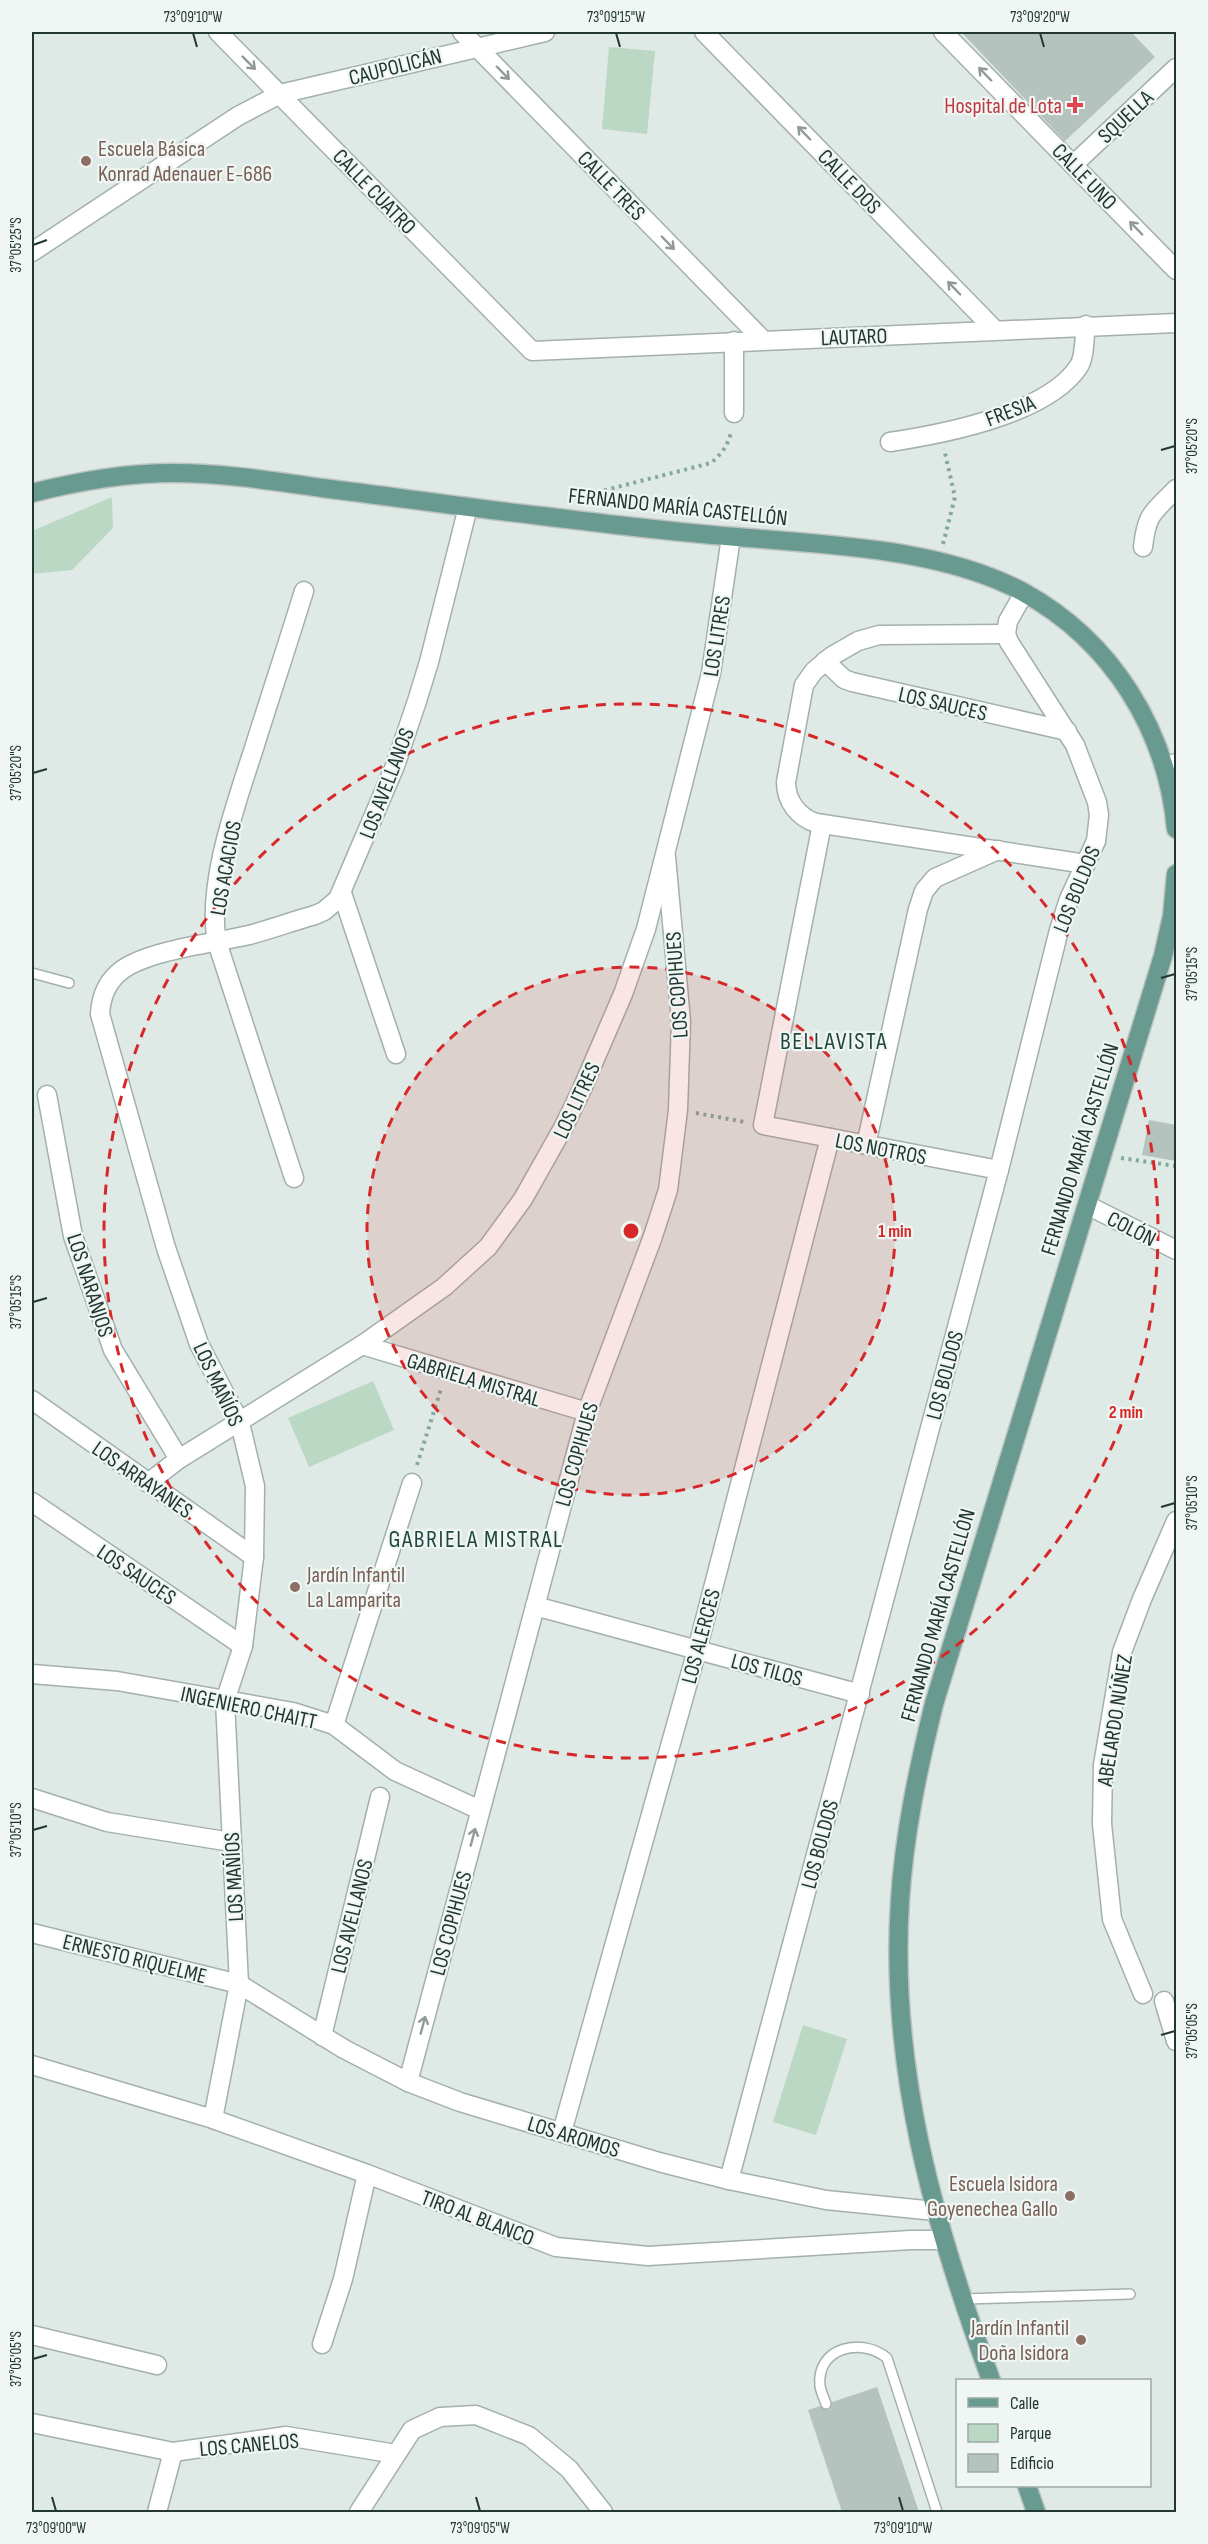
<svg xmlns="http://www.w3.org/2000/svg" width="1208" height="2544" font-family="'Sofia Sans Condensed',sans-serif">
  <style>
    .green { fill: #bad8c3 }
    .building { fill: #b5c3be }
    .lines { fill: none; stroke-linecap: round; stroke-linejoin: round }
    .lane-casing { stroke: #a3b0ac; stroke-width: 12 }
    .street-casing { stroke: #a3b0ac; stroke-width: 21 }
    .primary-casing { stroke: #bdc3c2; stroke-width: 21 }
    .path { stroke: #83a99f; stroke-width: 4; stroke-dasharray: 3 4.5; stroke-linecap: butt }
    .lane { stroke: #fff; stroke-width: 9 }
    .street { stroke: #fff; stroke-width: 18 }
    .primary { stroke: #689a8f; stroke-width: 18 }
    .oneway { stroke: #909b98 }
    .ticks { fill: none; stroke: #223732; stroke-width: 2 }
    .ring { fill: none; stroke: #d62828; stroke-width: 3; stroke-dasharray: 10 8 }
    .health-dot { fill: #e0444e; stroke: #eff6f3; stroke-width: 2 }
    .education-dot { fill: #8d6e63; stroke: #eff6f3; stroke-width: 2 }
    .labels { text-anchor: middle; stroke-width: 4.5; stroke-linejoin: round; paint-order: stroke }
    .street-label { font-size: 22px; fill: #223732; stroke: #eff6f3 }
    .health-label { font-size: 22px; fill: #be3a42; stroke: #eff6f3; text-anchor: end }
    .education-label { font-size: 22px; fill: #785e54; stroke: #eff6f3; text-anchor: start }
    .neighbourhood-label { font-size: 24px; letter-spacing: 1.5px; fill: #20473f; stroke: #eff6f3 }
    .centre { fill: #d62828; stroke: #eff6f3; stroke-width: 3 }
    .ring-label { font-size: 18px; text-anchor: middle; font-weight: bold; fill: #d62828; stroke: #eff6f3; stroke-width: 4.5; stroke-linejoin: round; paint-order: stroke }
    .neatline { fill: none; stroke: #223732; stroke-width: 2 }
    .ticks-label { font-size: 15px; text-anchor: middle; fill: #223732 }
  </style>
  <rect width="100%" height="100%" fill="#dfe9e5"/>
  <g class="green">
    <polygon points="609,47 655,51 647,134 602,129"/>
    <polygon points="112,497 113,528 72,570 32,574 32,531"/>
    <polygon points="373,1381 394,1430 309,1467 288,1418"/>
    <polygon points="803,2025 847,2039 816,2135 773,2122"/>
  </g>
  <g class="building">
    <polygon points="961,32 1131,32 1155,57 1065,141"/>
    <polygon points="1149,1120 1176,1125 1176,1161 1142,1155"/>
    <polygon points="877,2387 919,2512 842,2512 808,2410 820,2406 828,2410 831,2408 832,2402"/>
  </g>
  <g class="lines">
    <g class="lane-casing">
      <g id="lane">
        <polyline points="32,973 69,983"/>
        <polyline points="964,2299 1130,2294"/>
        <path d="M 826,2404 C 824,2398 821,2392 820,2386 C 816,2347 862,2337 887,2358 L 937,2512"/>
      </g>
    </g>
    <g class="street-casing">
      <g id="street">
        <polyline points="218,32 532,351 1176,323"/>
        <polyline points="462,32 762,339"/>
        <polyline points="704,32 995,330"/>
        <polyline points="943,32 1176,270"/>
        <polyline points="1073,165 1176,68"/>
        <polyline points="32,252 238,116 280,94 545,32"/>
        <polyline points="734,341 734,413"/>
        <path d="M 890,442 C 943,434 1048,414 1079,366 C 1085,357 1084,337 1086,325"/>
        <path d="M 1143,547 C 1147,512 1153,513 1176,489"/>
        <path d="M 1006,634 L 879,635 L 858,641 L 832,656 L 814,671 L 804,685 L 786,782 C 786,801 798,817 816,823 L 1086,864"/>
        <polyline points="825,661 844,679 852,682 1067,731"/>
        <polyline points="1165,768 1176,763"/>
        <polyline points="822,824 763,1125 999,1170"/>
        <polyline points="342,893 396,1054"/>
        <polyline points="47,1095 73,1236 113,1350 179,1459"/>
        <polyline points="866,1145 918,909 924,891 935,878 998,850"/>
        <path d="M 294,1178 L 217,942 C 206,884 237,801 255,745 C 271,694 288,643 304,591"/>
        <polyline points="1087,1205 1176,1250"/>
        <polyline points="362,1345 587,1412"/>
        <polyline points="32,1400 254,1557"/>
        <polyline points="148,1483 179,1459 362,1345 444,1287 488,1247 523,1199 563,1128 582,1089 623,994 646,929 711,673 731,537"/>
        <polyline points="32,1502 243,1646"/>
        <polyline points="535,1606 860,1694"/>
        <polyline points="32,1674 117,1681 293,1712 334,1725 395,1771 480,1810"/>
        <polyline points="334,1725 412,1483"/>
        <polyline points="32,1798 107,1822 231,1842"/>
        <polyline points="32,1933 239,1984 344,2049 408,2082 460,2102 659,2162 729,2180 826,2200 935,2211"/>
        <polyline points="1143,1994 1112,1919 1102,1824 1103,1765 1122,1652 1142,1599 1176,1521"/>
        <polyline points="1164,2001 1176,2041"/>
        <polyline points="322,2036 380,1797"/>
        <polyline points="32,2065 213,2119 367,2174 556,2247 648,2256 911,2240 944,2240"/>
        <polyline points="408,2082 587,1412 652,1239 668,1190 678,1110 681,1021 666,857"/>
        <path d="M 213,2119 L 239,1984 L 225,1701 L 243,1646 L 254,1557 L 255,1486 L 240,1423 L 199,1344 L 166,1248 L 100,1014 C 101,996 107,981 122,970 C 149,950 215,943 249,935 C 272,929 293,921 315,915 L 324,911 L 338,899 L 395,766 L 417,701 L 429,662 L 468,507"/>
        <polyline points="562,2132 697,1650 830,1138"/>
        <polyline points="729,2180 999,1170 1059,930 1069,899 1096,841 1099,815 1097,802 1075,745 1009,642 1006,634 1008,621 1024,593"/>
        <polyline points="32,2335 157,2365"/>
        <polyline points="322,2344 343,2279 367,2174"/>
        <polyline points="32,2423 173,2452 286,2436 396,2454"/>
        <polyline points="157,2512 173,2452"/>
        <polyline points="359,2512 412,2430 440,2417 476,2415 529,2436 569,2469 603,2512"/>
      </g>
    </g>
    <g class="primary-casing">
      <g id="primary">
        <path d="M 32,493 C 79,481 124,473 173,473 C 223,473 273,481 322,488 C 396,497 469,508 542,516 C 607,524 672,532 737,537 C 829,545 941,548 1023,592 C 1112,641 1167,730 1176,829"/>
        <path d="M 991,2380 C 934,2224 889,2069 900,1901 C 904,1835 918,1769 934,1704 L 1163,956 L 1172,916 L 1176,874"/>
        <polyline points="1027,2486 1036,2512"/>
      </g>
    </g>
    <g class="path">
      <path d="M 576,500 L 586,495 L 711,463 C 721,454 728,446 731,432"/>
      <polyline points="943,544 955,497 944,449"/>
      <polyline points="696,1113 745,1122"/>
      <polyline points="1121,1158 1176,1166"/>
      <polyline points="417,1465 441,1389"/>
    </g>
    <use href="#lane" class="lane"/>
    <use href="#street" class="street"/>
    <use href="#primary" class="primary"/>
  </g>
  <defs><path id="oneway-shaft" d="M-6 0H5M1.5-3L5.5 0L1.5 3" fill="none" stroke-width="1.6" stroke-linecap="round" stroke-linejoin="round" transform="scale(1.5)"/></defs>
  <g class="oneway">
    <use href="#oneway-shaft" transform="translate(249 63) rotate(45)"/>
    <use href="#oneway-shaft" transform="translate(503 73) rotate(46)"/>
    <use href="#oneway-shaft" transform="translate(985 74) rotate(-134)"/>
    <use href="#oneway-shaft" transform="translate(804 133) rotate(-134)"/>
    <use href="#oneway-shaft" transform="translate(1136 228) rotate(-134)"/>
    <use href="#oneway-shaft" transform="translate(668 243) rotate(46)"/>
    <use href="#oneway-shaft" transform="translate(954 288) rotate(-134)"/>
    <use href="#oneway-shaft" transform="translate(473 1837) rotate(-75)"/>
    <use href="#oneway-shaft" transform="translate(423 2025) rotate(-75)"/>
  </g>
  <path class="ticks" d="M 193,33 L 197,47M 616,33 L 620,47M 1040,33 L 1044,47M 33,245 L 47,240M 1161,450 L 1175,446M 33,773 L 47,769M 1161,978 L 1175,974M 33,1302 L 47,1298M 1161,1507 L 1175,1503M 33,1830 L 47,1826M 1161,2035 L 1175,2031M 33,2359 L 47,2355M 52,2497 L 56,2511M 476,2497 L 480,2511M 899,2497 L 903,2511"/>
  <circle cx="631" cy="1231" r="264" fill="#d62828" fill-opacity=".12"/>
  <g class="ring">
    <circle cx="631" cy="1231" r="264"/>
    <circle cx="631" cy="1231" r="527"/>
  </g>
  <path class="health-dot" d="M1072 96h6v6h6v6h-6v6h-6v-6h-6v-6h6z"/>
  <g class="education-dot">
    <circle cx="86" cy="161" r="6"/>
    <circle cx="295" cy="1587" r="6"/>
    <circle cx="1070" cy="2196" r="6"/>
    <circle cx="1081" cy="2340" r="6"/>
  </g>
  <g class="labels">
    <g class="street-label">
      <text transform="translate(395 66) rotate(-14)" y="8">CAUPOLICÁN</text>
      <text transform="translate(1125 116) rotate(-43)" y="8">SQUELLA</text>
      <text transform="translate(1085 176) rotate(46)" y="8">CALLE UNO</text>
      <text transform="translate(850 181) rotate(46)" y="8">CALLE DOS</text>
      <text transform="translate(612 185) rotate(46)" y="8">CALLE TRES</text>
      <text transform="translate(375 191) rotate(46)" y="8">CALLE CUATRO</text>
      <text transform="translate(854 336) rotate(-2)" y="8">LAUTARO</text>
      <text transform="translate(1010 410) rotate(-21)" y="8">FRESIA</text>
      <text transform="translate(678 506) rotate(6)" y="8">FERNANDO MARÍA CASTELLÓN</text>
      <text transform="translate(716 636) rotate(-81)" y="8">LOS LITRES</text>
      <text transform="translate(943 703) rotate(13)" y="8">LOS SAUCES</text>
      <text transform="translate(386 783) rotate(-69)" y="8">LOS AVELLANOS</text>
      <text transform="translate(225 868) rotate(-80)" y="8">LOS ACACIOS</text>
      <text transform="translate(1076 889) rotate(-68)" y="8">LOS BOLDOS</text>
      <text transform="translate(676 985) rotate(-94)" y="8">LOS COPIHUES</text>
      <text transform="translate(576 1100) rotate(-65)" y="8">LOS LITRES</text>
      <text transform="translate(881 1148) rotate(11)" y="8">LOS NOTROS</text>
      <text transform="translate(1079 1149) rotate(-73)" y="8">FERNANDO MARÍA CASTELLÓN</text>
      <text transform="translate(1132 1228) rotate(27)" y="8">COLÓN</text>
      <text transform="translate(91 1285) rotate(72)" y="8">LOS NARANJOS</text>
      <text transform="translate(944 1375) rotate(-75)" y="8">LOS BOLDOS</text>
      <text transform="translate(474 1379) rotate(17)" y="8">GABRIELA MISTRAL</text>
      <text transform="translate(219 1384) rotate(65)" y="8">LOS MAÑÍOS</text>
      <text transform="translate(576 1454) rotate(-74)" y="8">LOS COPIHUES</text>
      <text transform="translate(143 1479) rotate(35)" y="8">LOS ARRAYANES</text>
      <text transform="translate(137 1574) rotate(34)" y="8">LOS SAUCES</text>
      <text transform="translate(937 1615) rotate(-74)" y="8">FERNANDO MARÍA CASTELLÓN</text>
      <text transform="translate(700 1636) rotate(-75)" y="8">LOS ALERCES</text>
      <text transform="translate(767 1669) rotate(15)" y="8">LOS TILOS</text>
      <text transform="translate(249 1707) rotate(12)" y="8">INGENIERO CHAITT</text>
      <text transform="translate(1114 1720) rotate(-81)" y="8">ABELARDO NÚÑEZ</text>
      <text transform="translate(819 1844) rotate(-75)" y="8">LOS BOLDOS</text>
      <text transform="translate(233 1877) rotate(-93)" y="8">LOS MAÑÍOS</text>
      <text transform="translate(351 1916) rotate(-76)" y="8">LOS AVELLANOS</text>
      <text transform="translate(450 1923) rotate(-75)" y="8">LOS COPIHUES</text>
      <text transform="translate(135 1958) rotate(14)" y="8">ERNESTO RIQUELME</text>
      <text transform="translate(574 2136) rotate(17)" y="8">LOS AROMOS</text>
      <text transform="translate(478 2217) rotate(21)" y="8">TIRO AL BLANCO</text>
      <text transform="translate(249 2444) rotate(-5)" y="8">LOS CANELOS</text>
    </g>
    <g class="health-label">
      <text x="1062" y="113">Hospital de Lota</text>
    </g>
    <g class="education-label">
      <text x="98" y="156">Escuela Básica<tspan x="98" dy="25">Konrad Adenauer E-686</tspan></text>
      <text x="307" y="1582">Jardín Infantil<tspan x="307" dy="25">La Lamparita</tspan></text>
      <text x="1058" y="2191" text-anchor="end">Escuela Isidora<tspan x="1058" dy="25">Goyenechea Gallo</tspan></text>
      <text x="1069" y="2335" text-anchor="end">Jardín Infantil<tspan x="1069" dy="25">Doña Isidora</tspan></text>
    </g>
    <g class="neighbourhood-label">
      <text x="834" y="1049">BELLAVISTA</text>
      <text x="476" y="1547">GABRIELA MISTRAL</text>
    </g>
  </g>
  <circle cx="631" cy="1231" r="9" class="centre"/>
  <g class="ring-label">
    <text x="895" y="1237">1 min</text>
    <text x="1126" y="1418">2 min</text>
  </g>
  <rect width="1208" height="2544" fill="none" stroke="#eff6f3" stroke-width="66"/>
  <rect x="956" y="2379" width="195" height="108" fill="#eff6f3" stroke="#9daaa6" stroke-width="1.5"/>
  <rect x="968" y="2398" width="30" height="9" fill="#689a8f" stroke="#9daaa6" stroke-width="1.5"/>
  <text x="1010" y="2409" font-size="18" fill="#223732">Calle</text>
  <rect x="968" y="2424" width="30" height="18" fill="#bad8c3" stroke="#9daaa6" stroke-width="1.5"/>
  <text x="1010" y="2439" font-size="18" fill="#223732">Parque</text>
  <rect x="968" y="2454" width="30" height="18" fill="#b5c3be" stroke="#9daaa6" stroke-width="1.5"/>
  <text x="1010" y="2469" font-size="18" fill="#223732">Edificio</text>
  <rect x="33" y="33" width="1142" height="2478" class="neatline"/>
  <g class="ticks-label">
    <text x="193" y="22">73°09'10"W</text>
    <text x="616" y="22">73°09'15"W</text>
    <text x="1040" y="22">73°09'20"W</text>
    <text transform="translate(16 245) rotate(-90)" y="5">37°05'25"S</text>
    <text transform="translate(1192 446) rotate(-90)" y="5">37°05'20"S</text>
    <text transform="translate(16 773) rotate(-90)" y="5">37°05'20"S</text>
    <text transform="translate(1192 974) rotate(-90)" y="5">37°05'15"S</text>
    <text transform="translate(16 1302) rotate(-90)" y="5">37°05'15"S</text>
    <text transform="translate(1192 1503) rotate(-90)" y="5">37°05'10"S</text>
    <text transform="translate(16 1830) rotate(-90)" y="5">37°05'10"S</text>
    <text transform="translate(1192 2031) rotate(-90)" y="5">37°05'05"S</text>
    <text transform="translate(16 2359) rotate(-90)" y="5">37°05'05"S</text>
    <text x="56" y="2533">73°09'00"W</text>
    <text x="480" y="2533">73°09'05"W</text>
    <text x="903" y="2533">73°09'10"W</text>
  </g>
</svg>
